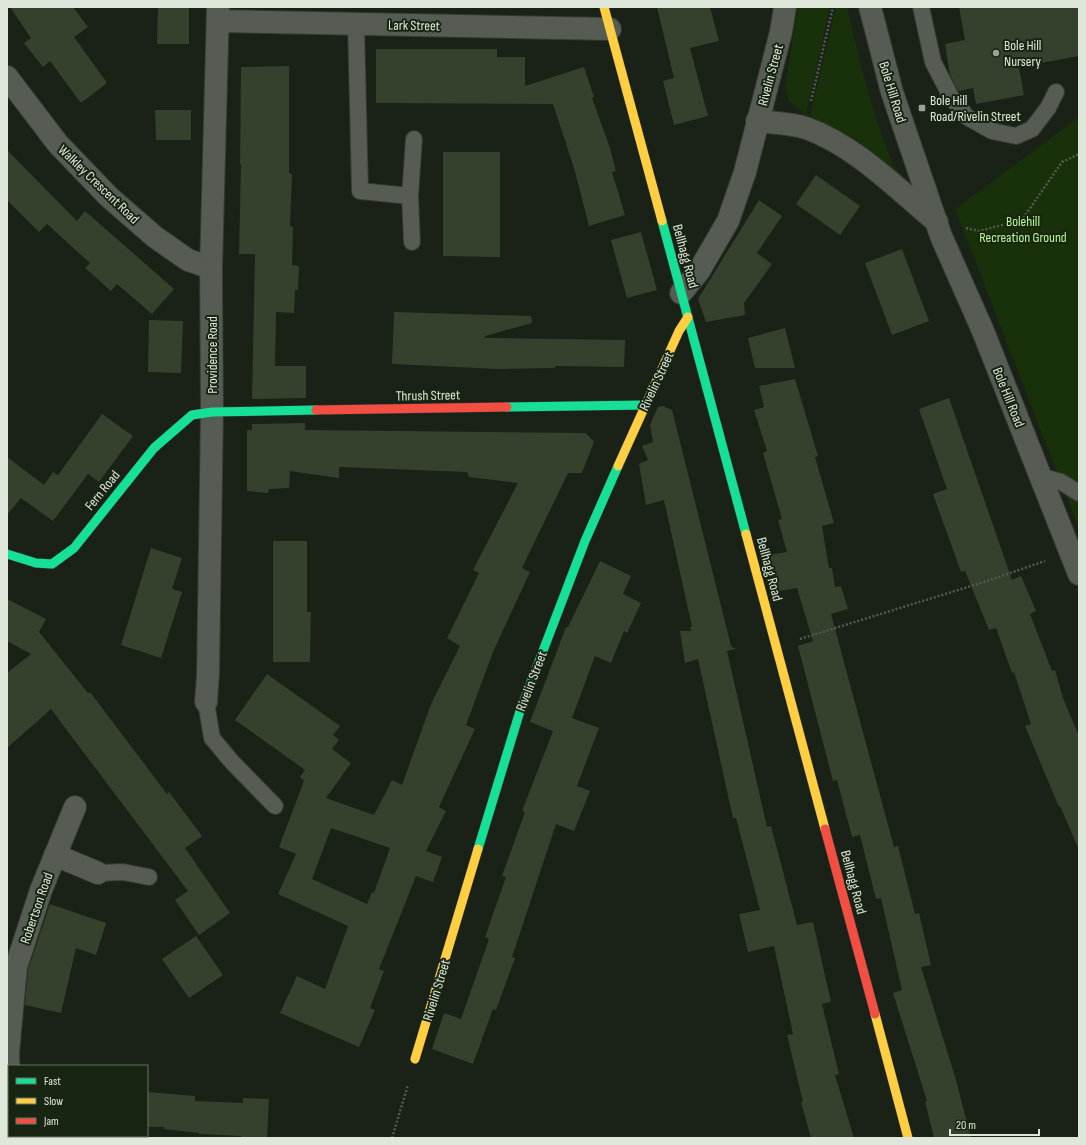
<svg xmlns="http://www.w3.org/2000/svg" width="1086" height="1145" font-family="'Sofia Sans Condensed',sans-serif">
  <style>
    .green { fill: #18310a }
    .building { fill: #35402d; fill-rule: evenodd }
    .lines { fill: none; stroke-linecap: round; stroke-linejoin: round }
    .lane-casing { stroke: #343a32; stroke-width: 18 }
    .street-casing { stroke: #343a32; stroke-width: 24 }
    .fast-casing { stroke: #343a32; stroke-width: 10 }
    .slow-casing { stroke: #343a32; stroke-width: 10 }
    .jam-casing { stroke: #343a32; stroke-width: 10 }
    .path { stroke: #555952; stroke-width: 2.5; stroke-dasharray: 2 2; stroke-linecap: butt }
    .lane { stroke: #565b53; stroke-width: 16 }
    .street { stroke: #565b53; stroke-width: 22 }
    .fast { stroke: #16e098; stroke-width: 9 }
    .slow { stroke: #ffcf43; stroke-width: 9 }
    .jam { stroke: #f24e42; stroke-width: 9 }
    .poi-dot { fill: #9aa296; stroke: #192513; stroke-width: 1.5 }
    .labels { text-anchor: middle; stroke-width: 4; stroke-linejoin: round; paint-order: stroke }
    .street-label { font-size: 14px; fill: #dfe7db; stroke: #192513 }
    .poi-label { font-size: 14px; fill: #dfe7db; stroke: #192513; text-anchor: start }
    .park-label { font-size: 14px; fill: #b5fb94; stroke: #192513 }
  </style>
  <rect width="100%" height="100%" fill="#1a2117"/>
  <g class="green">
    <polygon points="798,7 830,7 806,115 789,101 785,87"/>
    <path d="M 836,7 L 847,7 C 856,45 865,83 877,120 C 883,138 888,155 897,171 L 856,139 L 810,116 Z"/>
    <polygon points="1079,117 1079,529 955,209"/>
  </g>
  <g class="building">
    <polygon points="10,7 73,7 88,27 74,37 107,83 81,103 50,61 43,67 24,43 31,38"/>
    <polygon points="158,7 189,7 189,44 157,44"/>
    <polygon points="657,7 710,7 719,41 690,48 708,116 674,125 663,81 674,78"/>
    <polygon points="959,7 1079,7 1079,56 1019,67 1024,95 976,104 973,88 958,91 950,75 945,44 965,40"/>
    <polygon points="376,49 497,49 497,57 525,57 525,86 584,67 594,97 592,98 610,148 616,171 612,172 625,215 589,226 574,168 553,104 376,103"/>
    <polygon points="289,66 289,173 292,174 290,226 293,227 292,265 299,266 298,290 295,290 294,313 276,312 275,366 306,366 306,398 252,399 255,254 239,254 241,164 240,164 241,67"/>
    <polygon points="155,110 191,110 191,140 156,140"/>
    <polygon points="7,150 77,221 85,211 174,289 152,314 117,284 111,291 85,268 90,263 47,224 39,232 7,200"/>
    <polygon points="443,152 500,152 500,257 443,256"/>
    <polygon points="816,175 860,206 840,235 796,204"/>
    <polygon points="759,200 782,216 757,253 772,264 744,303 745,315 706,322 698,299"/>
    <polygon points="641,232 657,290 627,298 611,240"/>
    <polygon points="902,249 929,321 892,335 865,263"/>
    <polygon points="394,312 531,316 532,323 485,336 485,338 625,340 624,367 555,366 555,368 498,369 392,364"/>
    <polygon points="149,320 183,321 181,373 148,372"/>
    <polygon points="785,328 795,368 755,368 748,338"/>
    <polygon points="795,379 818,456 815,457 834,523 822,526 829,568 832,568 835,587 841,586 848,609 831,614 894,847 898,846 915,914 919,913 931,965 921,967 956,1080 971,1138 934,1138 925,1101 927,1101 893,993 902,990 881,898 876,899 860,835 852,837 837,780 833,781 798,646 813,641 797,588 774,592 768,555 787,552 778,520 782,519 763,453 767,451 754,410 764,407 759,386"/>
    <polygon points="949,398 1012,580 1021,576 1036,611 1030,614 1052,671 1055,670 1063,698 1079,736 1079,850 1060,806 1059,807 1025,726 1031,724 1014,672 1012,673 996,628 989,630 965,571 961,572 933,494 947,489 919,409"/>
    <polygon points="663,406 672,410 731,646 736,649 727,651 767,827 771,826 797,925 813,922 831,1002 822,1004 839,1074 835,1075 854,1138 811,1138 801,1102 803,1102 787,1035 793,1034 774,946 748,952 739,914 760,910 736,818 733,818 698,659 685,663 680,631 691,631 690,627 692,627 664,500 646,505 639,464 648,460 642,446 653,442 650,425 658,407"/>
    <polygon points="102,414 133,436 99,482 88,474 53,521 21,498 7,515 7,457 44,485 53,472 58,475"/>
    <path d="M 305,423 L 305,430 L 586,433 L 594,442 L 582,473 L 568,473 L 522,568 L 530,572 L 493,652 L 466,725 L 475,729 L 439,807 L 446,811 L 426,851 L 442,857 L 433,882 L 416,876 L 379,969 L 384,971 L 370,1008 L 375,1010 L 359,1047 L 280,1013 L 297,976 L 325,989 L 348,926 L 278,894 L 296,854 L 279,847 L 304,781 L 300,777 L 305,770 L 235,720 L 267,674 L 340,726 L 333,735 L 339,740 L 332,749 L 351,763 L 326,798 L 374,815 L 392,780 L 402,785 L 431,704 L 460,646 L 447,638 L 479,573 L 473,570 L 518,483 L 469,477 L 467,472 L 339,467 L 339,478 L 290,471 L 289,488 L 269,489 L 268,493 L 247,491 L 247,430 L 252,430 L 252,424 ZM 331,828 L 390,848 L 374,893 L 372,892 L 367,904 L 312,879 Z"/>
    <polygon points="273,541 307,541 307,612 311,612 310,662 273,662"/>
    <polygon points="151,548 182,558 172,589 182,592 161,658 121,645"/>
    <polygon points="600,561 631,576 623,594 641,603 627,633 624,631 611,663 595,656 572,718 599,728 577,786 590,791 574,831 556,824 512,957 515,958 496,1010 493,1009 473,1064 432,1049 444,1013 461,1019 489,939 485,937 506,877 502,876 525,812 522,811 553,731 530,722 566,627 568,627"/>
    <polygon points="7,599 46,619 39,632 88,693 90,692 167,794 169,792 202,836 185,848 230,913 199,935 175,900 188,891 51,709 7,748 7,673 31,654 7,641"/>
    <polygon points="50,904 106,923 96,955 76,948 61,1013 25,1005 28,970"/>
    <polygon points="196,936 223,975 189,998 162,959"/>
    <polygon points="147,1092 195,1096 195,1101 243,1103 243,1098 269,1099 267,1138 241,1138 241,1136 199,1134 199,1133 164,1129 164,1127 147,1127"/>
  </g>
  <g class="lines">
    <g class="lane-casing">
      <g id="lane">
        <polyline points="921,7 933,62 951,97 967,117 992,131 1016,136 1032,129 1048,108 1056,92"/>
        <polyline points="356,24 360,191 410,196 412,242"/>
        <polyline points="410,196 414,139"/>
        <polyline points="1040,476 1061,482 1079,493"/>
        <polyline points="206,702 212,738 232,762 275,806"/>
        <polyline points="98,873 123,872 149,877"/>
      </g>
    </g>
    <g class="street-casing">
      <g id="street">
        <polyline points="870,7 892,92 941,236 983,331 1079,574"/>
        <polyline points="218,21 610,29"/>
        <polyline points="7,77 58,144 109,197 155,237 188,260 211,268"/>
        <path d="M 757,121 C 772,123 792,123 806,128 C 856,146 896,188 937,222"/>
        <polyline points="681,293 699,271 728,221 745,172 781,32 785,7"/>
        <polyline points="206,702 208,674 212,412 211,268 218,7"/>
        <polyline points="55,855 98,873"/>
        <polyline points="9,1081 8,1053 16,967 41,890 75,807"/>
        <polyline points="17,1136 18,1138"/>
      </g>
    </g>
    <g class="fast-casing">
      <g id="fast">
        <polyline points="662,221 746,534"/>
        <polyline points="507,407 645,405"/>
        <polyline points="7,554 36,563 52,564 74,548 154,448 192,415 212,412 316,410"/>
        <polyline points="478,849 520,711 585,541 618,466"/>
      </g>
    </g>
    <g class="slow-casing">
      <g id="slow">
        <polyline points="604,7 662,221"/>
        <polyline points="618,466 679,331 688,317"/>
        <polyline points="746,534 825,829"/>
        <polyline points="875,1014 908,1138"/>
        <polyline points="415,1059 478,849"/>
      </g>
    </g>
    <g class="jam-casing">
      <g id="jam">
        <polyline points="316,410 507,407"/>
        <polyline points="825,829 875,1014"/>
      </g>
    </g>
    <g class="path">
      <polyline points="811,101 833,7"/>
      <polyline points="966,228 979,231 1022,220 1062,162 1079,154"/>
      <polyline points="800,639 984,582 1045,561"/>
      <polyline points="392,1138 408,1085"/>
    </g>
    <use href="#lane" class="lane"/>
    <use href="#street" class="street"/>
    <use href="#fast" class="fast"/>
    <use href="#slow" class="slow"/>
    <use href="#jam" class="jam"/>
  </g>
  <g class="poi-dot">
    <circle cx="996" cy="53" r="4"/>
    <rect x="918" y="104" width="8" height="8" rx="2"/>
  </g>
  <g class="labels">
    <g class="street-label">
      <text transform="translate(414 25) rotate(1)" y="5">Lark Street</text>
      <text transform="translate(770 75) rotate(-75)" y="5">Rivelin Street</text>
      <text transform="translate(893 92) rotate(73)" y="5">Bole Hill Road</text>
      <text transform="translate(99 184) rotate(44)" y="5">Walkley Crescent Road</text>
      <text transform="translate(686 256) rotate(75)" y="5">Bellhagg Road</text>
      <text transform="translate(212 355) rotate(-90)" y="5">Providence Road</text>
      <text transform="translate(656 381) rotate(-65)" y="5">Rivelin Street</text>
      <text transform="translate(428 395) rotate(-1)" y="5">Thrush Street</text>
      <text transform="translate(1009 397) rotate(68)" y="5">Bole Hill Road</text>
      <text transform="translate(102 490) rotate(-51)" y="5">Fern Road</text>
      <text transform="translate(770 569) rotate(75)" y="5">Bellhagg Road</text>
      <text transform="translate(531 681) rotate(-69)" y="5">Rivelin Street</text>
      <text transform="translate(854 882) rotate(75)" y="5">Bellhagg Road</text>
      <text transform="translate(36 908) rotate(-71)" y="5">Robertson Road</text>
      <text transform="translate(436 990) rotate(-73)" y="5">Rivelin Street</text>
    </g>
    <g class="poi-label">
      <text x="1004" y="50">Bole Hill<tspan x="1004" dy="16">Nursery</tspan></text>
      <text x="930" y="105">Bole Hill<tspan x="930" dy="16">Road/Rivelin Street</tspan></text>
    </g>
    <g class="park-label">
      <text x="1023" y="226">Bolehill<tspan x="1023" dy="16">Recreation Ground</tspan></text>
    </g>
  </g>
  <rect width="1086" height="1145" fill="none" stroke="#dfe7db" stroke-width="16"/>
  <rect x="8" y="1065" width="140" height="72" fill="#192513" stroke="#687363"/>
  <rect x="16" y="1078" width="20" height="6" fill="#16e098" stroke="#687363"/>
  <text x="44" y="1085" font-size="12" fill="#dfe7db">Fast</text>
  <rect x="16" y="1098" width="20" height="6" fill="#ffcf43" stroke="#687363"/>
  <text x="44" y="1105" font-size="12" fill="#dfe7db">Slow</text>
  <rect x="16" y="1118" width="20" height="6" fill="#f24e42" stroke="#687363"/>
  <text x="44" y="1125" font-size="12" fill="#dfe7db">Jam</text>
  <path d="M950 1129v6h89v-6" fill="none" stroke="#dfe7db" stroke-width="2"/>
  <text x="956" y="1129" font-size="12" fill="#dfe7db" stroke="#192513" stroke-width="3" paint-order="stroke">20 m</text>
</svg>
